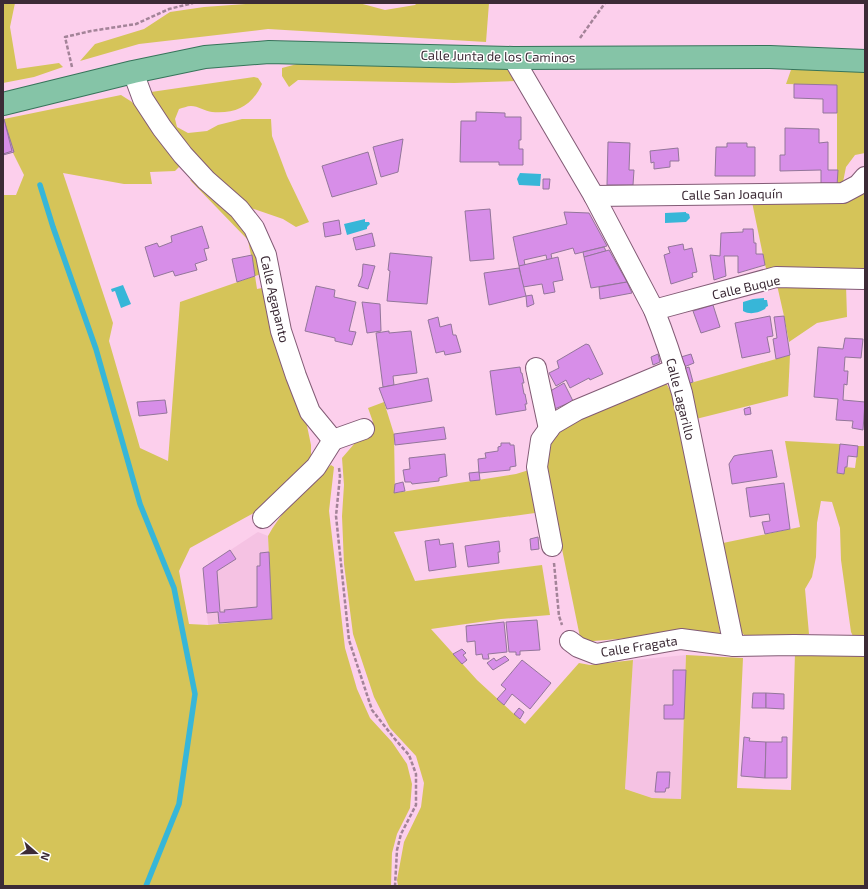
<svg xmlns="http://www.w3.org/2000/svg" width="868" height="889" font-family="'Exo 2',sans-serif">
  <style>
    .built { fill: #f5c2e3 }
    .green { fill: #d5c459 }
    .water { fill: #37b6d8 }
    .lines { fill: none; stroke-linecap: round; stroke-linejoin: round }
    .stream { stroke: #37b6d8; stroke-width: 5.5 }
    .building { fill: #d78ee8; stroke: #93769a }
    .minor-casing { stroke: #825b75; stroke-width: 22 }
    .major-casing { stroke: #36745a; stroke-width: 24 }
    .path { stroke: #a38398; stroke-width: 2.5; stroke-dasharray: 4 2; stroke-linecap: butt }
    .minor { stroke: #fff; stroke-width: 20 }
    .major { stroke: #85c4a7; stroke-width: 22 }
    .labels { text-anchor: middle; stroke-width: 3; stroke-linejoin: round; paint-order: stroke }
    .street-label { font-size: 13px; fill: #3c2b36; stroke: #fff }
  </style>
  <rect width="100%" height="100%" fill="#fccfec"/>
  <g class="built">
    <polygon points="258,532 268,536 272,619 208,625 203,568"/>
    <polygon points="686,655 681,799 652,798 625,789 633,660"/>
  </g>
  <g class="green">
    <polygon points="3,3 15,3 10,27 17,69 59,63 63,67 34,77 3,83"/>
    <polygon points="258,3 359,3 385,10 415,5 417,3 489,3 486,42 268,29 139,44 80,61 95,44 144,29 170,12 204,7"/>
    <polygon points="297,64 506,68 515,74 518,81 454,83 298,80 289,87 282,76 282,68"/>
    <polygon points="792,67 865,72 865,153 855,155 846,167 842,187 837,186 837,85 786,84"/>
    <path d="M 254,77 L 258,78 L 262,84 C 252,106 236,114 212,112 C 205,111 198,106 191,106 C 187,106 183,108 179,109 L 175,119 L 177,127 L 188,133 L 207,131 L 218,125 L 242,119 L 271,119 L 272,136 L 287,176 L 309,222 L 296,227 L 283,219 L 245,206 L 200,166 L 148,99 L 151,92 Z"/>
    <path d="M 121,95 L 132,102 L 178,159 L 179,167 L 175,171 L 150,172 L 152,184 L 124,184 L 63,173 L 113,323 L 109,341 L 140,448 L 168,461 L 180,302 L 255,276 L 248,240 L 190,180 L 199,181 L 247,228 L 265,273 L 255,276 L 257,289 L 267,287 L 306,421 L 311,445 L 311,461 L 259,510 L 190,548 L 179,571 L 189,624 L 208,625 L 272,619 L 268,536 C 283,508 308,487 331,465 L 334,467 L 329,511 L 345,648 L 357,689 L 370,718 L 392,742 L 407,764 L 412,784 L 410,808 L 397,834 L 392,853 L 391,886 L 3,886 L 3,195 L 16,195 L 24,175 L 12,151 L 4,119 Z"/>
    <polygon points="865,193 865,271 767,271 765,265 752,202 836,202"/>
    <polygon points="777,285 846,285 847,317 817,323 789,342 784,316"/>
    <polygon points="790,355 788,396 696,419 687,384"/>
    <polygon points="666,383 671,392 696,496 721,638 681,634 581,642 553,505 544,467 552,438 559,428"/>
    <polygon points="384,402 394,434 395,493 516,474 529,470 535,513 394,532 415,581 542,565 550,615 501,619 431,629 477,680 525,724 579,663 590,665 633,660 625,789 652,798 681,799 686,655 743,658 737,788 791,790 795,653 865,652 865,886 398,886 397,880 404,842 421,807 424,783 416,756 390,728 374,697 353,634 344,564 342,516 344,485 342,458 373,422 368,408"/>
    <polygon points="785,441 840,444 837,473 844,474 845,467 855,468 858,446 865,446 865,640 854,638 851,632 841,560 840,528 832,502 821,501 817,523 816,557 812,577 805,589 809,634 769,639 748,638 737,629 723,543 800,527"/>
  </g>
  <g class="water">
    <polygon points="520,173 541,174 540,186 519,185 517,179"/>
    <polygon points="686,212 686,213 689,214 690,218 686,222 665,223 665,213"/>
    <polygon points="365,219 365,222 369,222 370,224 367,227 367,229 347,235 344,224"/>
    <polygon points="123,285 131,304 121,308 115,291 112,292 111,289"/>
    <path d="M 764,298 L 764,300 L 767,300 L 768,306 L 766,307 L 765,309 C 758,313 750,315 743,311 L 743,302 L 753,299 Z"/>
  </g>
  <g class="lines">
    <polyline class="stream" points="40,185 53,227 96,349 140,504 174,588 195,694 179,804 146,886"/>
  </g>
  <g class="building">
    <polygon points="794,84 837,85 837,113 823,113 823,99 794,98"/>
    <polygon points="476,112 505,113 505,117 521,117 521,140 519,140 519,149 523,149 523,165 499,165 499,162 460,162 461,121 476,121"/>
    <polygon points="3,117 14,152 3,155"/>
    <polygon points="3,119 4,119 12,151 3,154"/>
    <polygon points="785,128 819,129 819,143 828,142 828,170 838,170 837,186 821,185 821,170 780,171 780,155 785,155"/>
    <polygon points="403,139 398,172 381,177 373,147"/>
    <polygon points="608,142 630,143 629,170 634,170 633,185 607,185"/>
    <polygon points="727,143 747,143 747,147 755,147 755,176 715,176 716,147 727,147"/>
    <polygon points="678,148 679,161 670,161 670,167 654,169 654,162 651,163 650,151"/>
    <polygon points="368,152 377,184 332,197 322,166"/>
    <polygon points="543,179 550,179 549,189 543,189"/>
    <polygon points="490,209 494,259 470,261 465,211"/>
    <polygon points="564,212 589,213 607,246 575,254 573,248 551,254 552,259 547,260 546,255 524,260 525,265 519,266 513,237 567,224"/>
    <polygon points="339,220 341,234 325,237 323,223"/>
    <polygon points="202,226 209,248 204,249 207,260 195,264 197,270 175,276 173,271 154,277 145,247 157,243 159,247 172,242 171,236"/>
    <polygon points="743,229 753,229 754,243 756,243 756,254 763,254 765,265 738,273 738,256 724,256 726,276 714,280 710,255 720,256 721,233 743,232"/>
    <polygon points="372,233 375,246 356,250 353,238"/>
    <polygon points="683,244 684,250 692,248 697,272 692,273 693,277 671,284 664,255 670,253 668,247"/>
    <polygon points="604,247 606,251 584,257 583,252"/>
    <polygon points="609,250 627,282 591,288 584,257"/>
    <polygon points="390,253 432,257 427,304 387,301 390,271 388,270"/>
    <polygon points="252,255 255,276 237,282 232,259"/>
    <polygon points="558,257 563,280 553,282 555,292 544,294 542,284 523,287 519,266"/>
    <polygon points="363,264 375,266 368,289 358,286 362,276"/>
    <polygon points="519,268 526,296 489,305 484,273"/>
    <polygon points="627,282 632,293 600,299 599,287"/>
    <polygon points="316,286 335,290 334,297 356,302 349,331 356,332 352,345 335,341 335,338 305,331"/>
    <polygon points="532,295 534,304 527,307 526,296"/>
    <polygon points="362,302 380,304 381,331 367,333"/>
    <polygon points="713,305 720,327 701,333 693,311"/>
    <polygon points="770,316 773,336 767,337 770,352 742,358 735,323"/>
    <polygon points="784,316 790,355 776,359 773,339 777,338 774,317"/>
    <polygon points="438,317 440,327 451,324 453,335 456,335 461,352 445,355 444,351 436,353 428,320"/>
    <polygon points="389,331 389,333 411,331 417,373 393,376 394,385 383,387 376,333"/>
    <polygon points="845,338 863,339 861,358 845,357 844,371 848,371 847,385 844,384 843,400 865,402 863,430 852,428 853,421 836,420 838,399 814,397 818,347 843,349"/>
    <polygon points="586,344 589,345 603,374 590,380 589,378 570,388 566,380 556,386 549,373 559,368 557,361"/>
    <polygon points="658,354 660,362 653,365 651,357"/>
    <polygon points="691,354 694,363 684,367 681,357"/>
    <polygon points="520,367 521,373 522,373 524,383 522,383 524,394 525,394 527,404 525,404 526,410 496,415 490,371"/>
    <polygon points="689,367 693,382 687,384 683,369"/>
    <polygon points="428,378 432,401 387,409 379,388"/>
    <polygon points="564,383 573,401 550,411 547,393"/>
    <polygon points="165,400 167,413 139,416 137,402"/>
    <polygon points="750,407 751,414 745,415 744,409"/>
    <polygon points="444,427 446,439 395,445 394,434"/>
    <polygon points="501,443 510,443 510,445 514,445 516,466 510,467 510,470 479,473 478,459 486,458 485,453 498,451 498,447 501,446"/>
    <polygon points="840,444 858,446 857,457 848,456 847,467 845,467 844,474 837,473"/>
    <polygon points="772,450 777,477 732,484 729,464 734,456 738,455"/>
    <polygon points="445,454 447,476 439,478 439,481 412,484 411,482 405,482 403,470 410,469 409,458"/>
    <polygon points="479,472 480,480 470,481 469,473"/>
    <polygon points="403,482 405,491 394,493 395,484"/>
    <polygon points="784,483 790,529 765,534 762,522 770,521 769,514 750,517 746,488"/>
    <polygon points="538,537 539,549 531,550 530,539"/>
    <polygon points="439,539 440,545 453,543 456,567 429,571 425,541"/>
    <polygon points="499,541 500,552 498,552 499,563 468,567 465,546"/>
    <polygon points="230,550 236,559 217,571 220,612 225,612 224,610 257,607 257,566 260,566 260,553 269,552 272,619 219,623 218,612 207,613 203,568"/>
    <polygon points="537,620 540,650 520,651 520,655 516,655 516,652 509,652 506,622"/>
    <polygon points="504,622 507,652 488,654 489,659 483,659 482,654 476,655 475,641 467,642 466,626"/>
    <polygon points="462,649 466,653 463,655 467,660 462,664 453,654"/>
    <polygon points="505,656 509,660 493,670 487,663 494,658 496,661"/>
    <polygon points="522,660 551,683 530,709 512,694 504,705 497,699 506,689 501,685"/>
    <polygon points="673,670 686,670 684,719 664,719 664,705 673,705"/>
    <polygon points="753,693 766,693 766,708 752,708"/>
    <polygon points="766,693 784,694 784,709 766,708"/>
    <polygon points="519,708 524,712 520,719 514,714"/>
    <polygon points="744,737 750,738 749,741 766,742 765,778 741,776"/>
    <polygon points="782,737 787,737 787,778 765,778 766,742 782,742"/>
    <polygon points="657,772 670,772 669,788 666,788 665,792 655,792"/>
  </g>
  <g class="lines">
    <g class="minor-casing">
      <g id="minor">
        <path d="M 513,58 L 594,196 L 654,310 C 665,337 674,365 682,393 L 734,646 L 794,645 L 865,646"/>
        <polyline points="133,72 143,99 162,128 183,155 206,180 239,209 254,228 266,255 281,331 296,376 310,412 333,440 364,429"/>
        <polyline points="594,196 843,193 858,185 865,177"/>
        <polyline points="654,310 776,277 863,279"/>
        <polyline points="536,368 549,429"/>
        <polyline points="263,518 316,467 333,440"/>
        <polyline points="552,546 537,467 541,440 549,429 553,424 577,410 675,369"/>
        <polyline points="570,641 578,647 596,654 681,639 734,646"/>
      </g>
    </g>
    <g class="major-casing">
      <polyline id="major" points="3,104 133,72 205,57 269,52 513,58 770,57 865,61"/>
    </g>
    <g class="path">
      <polyline points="580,38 605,3"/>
      <polyline points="72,67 65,37 91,31 136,24 169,9 193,3"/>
      <polyline points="339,468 340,476 336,516 349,640 372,710 394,738 409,755 416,774 416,805 401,834 397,850 395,886"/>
      <polyline points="554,563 559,616 562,625"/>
    </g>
    <use href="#minor" class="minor"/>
    <use href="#major" class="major"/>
  </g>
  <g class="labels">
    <g class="street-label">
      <text transform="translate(498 56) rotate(1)" y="5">Calle Junta de los Caminos</text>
      <text transform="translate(732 194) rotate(-1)" y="5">Calle San Joaquín</text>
      <text transform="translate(746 287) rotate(-13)" y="5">Calle Buque</text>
      <text transform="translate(275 299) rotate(77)" y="5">Calle Agapanto</text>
      <text transform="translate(681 399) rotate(76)" y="5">Calle Lagarillo</text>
      <text transform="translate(639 646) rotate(-9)" y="5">Calle Fragata</text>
    </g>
  </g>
  <rect width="868" height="889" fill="none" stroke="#3c2b36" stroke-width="8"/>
  <g transform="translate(36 853) rotate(110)" stroke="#ffffff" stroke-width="3" paint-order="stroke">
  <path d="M0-3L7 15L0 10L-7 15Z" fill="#3c2b36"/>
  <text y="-6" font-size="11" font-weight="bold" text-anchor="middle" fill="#3c2b36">N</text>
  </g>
</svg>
